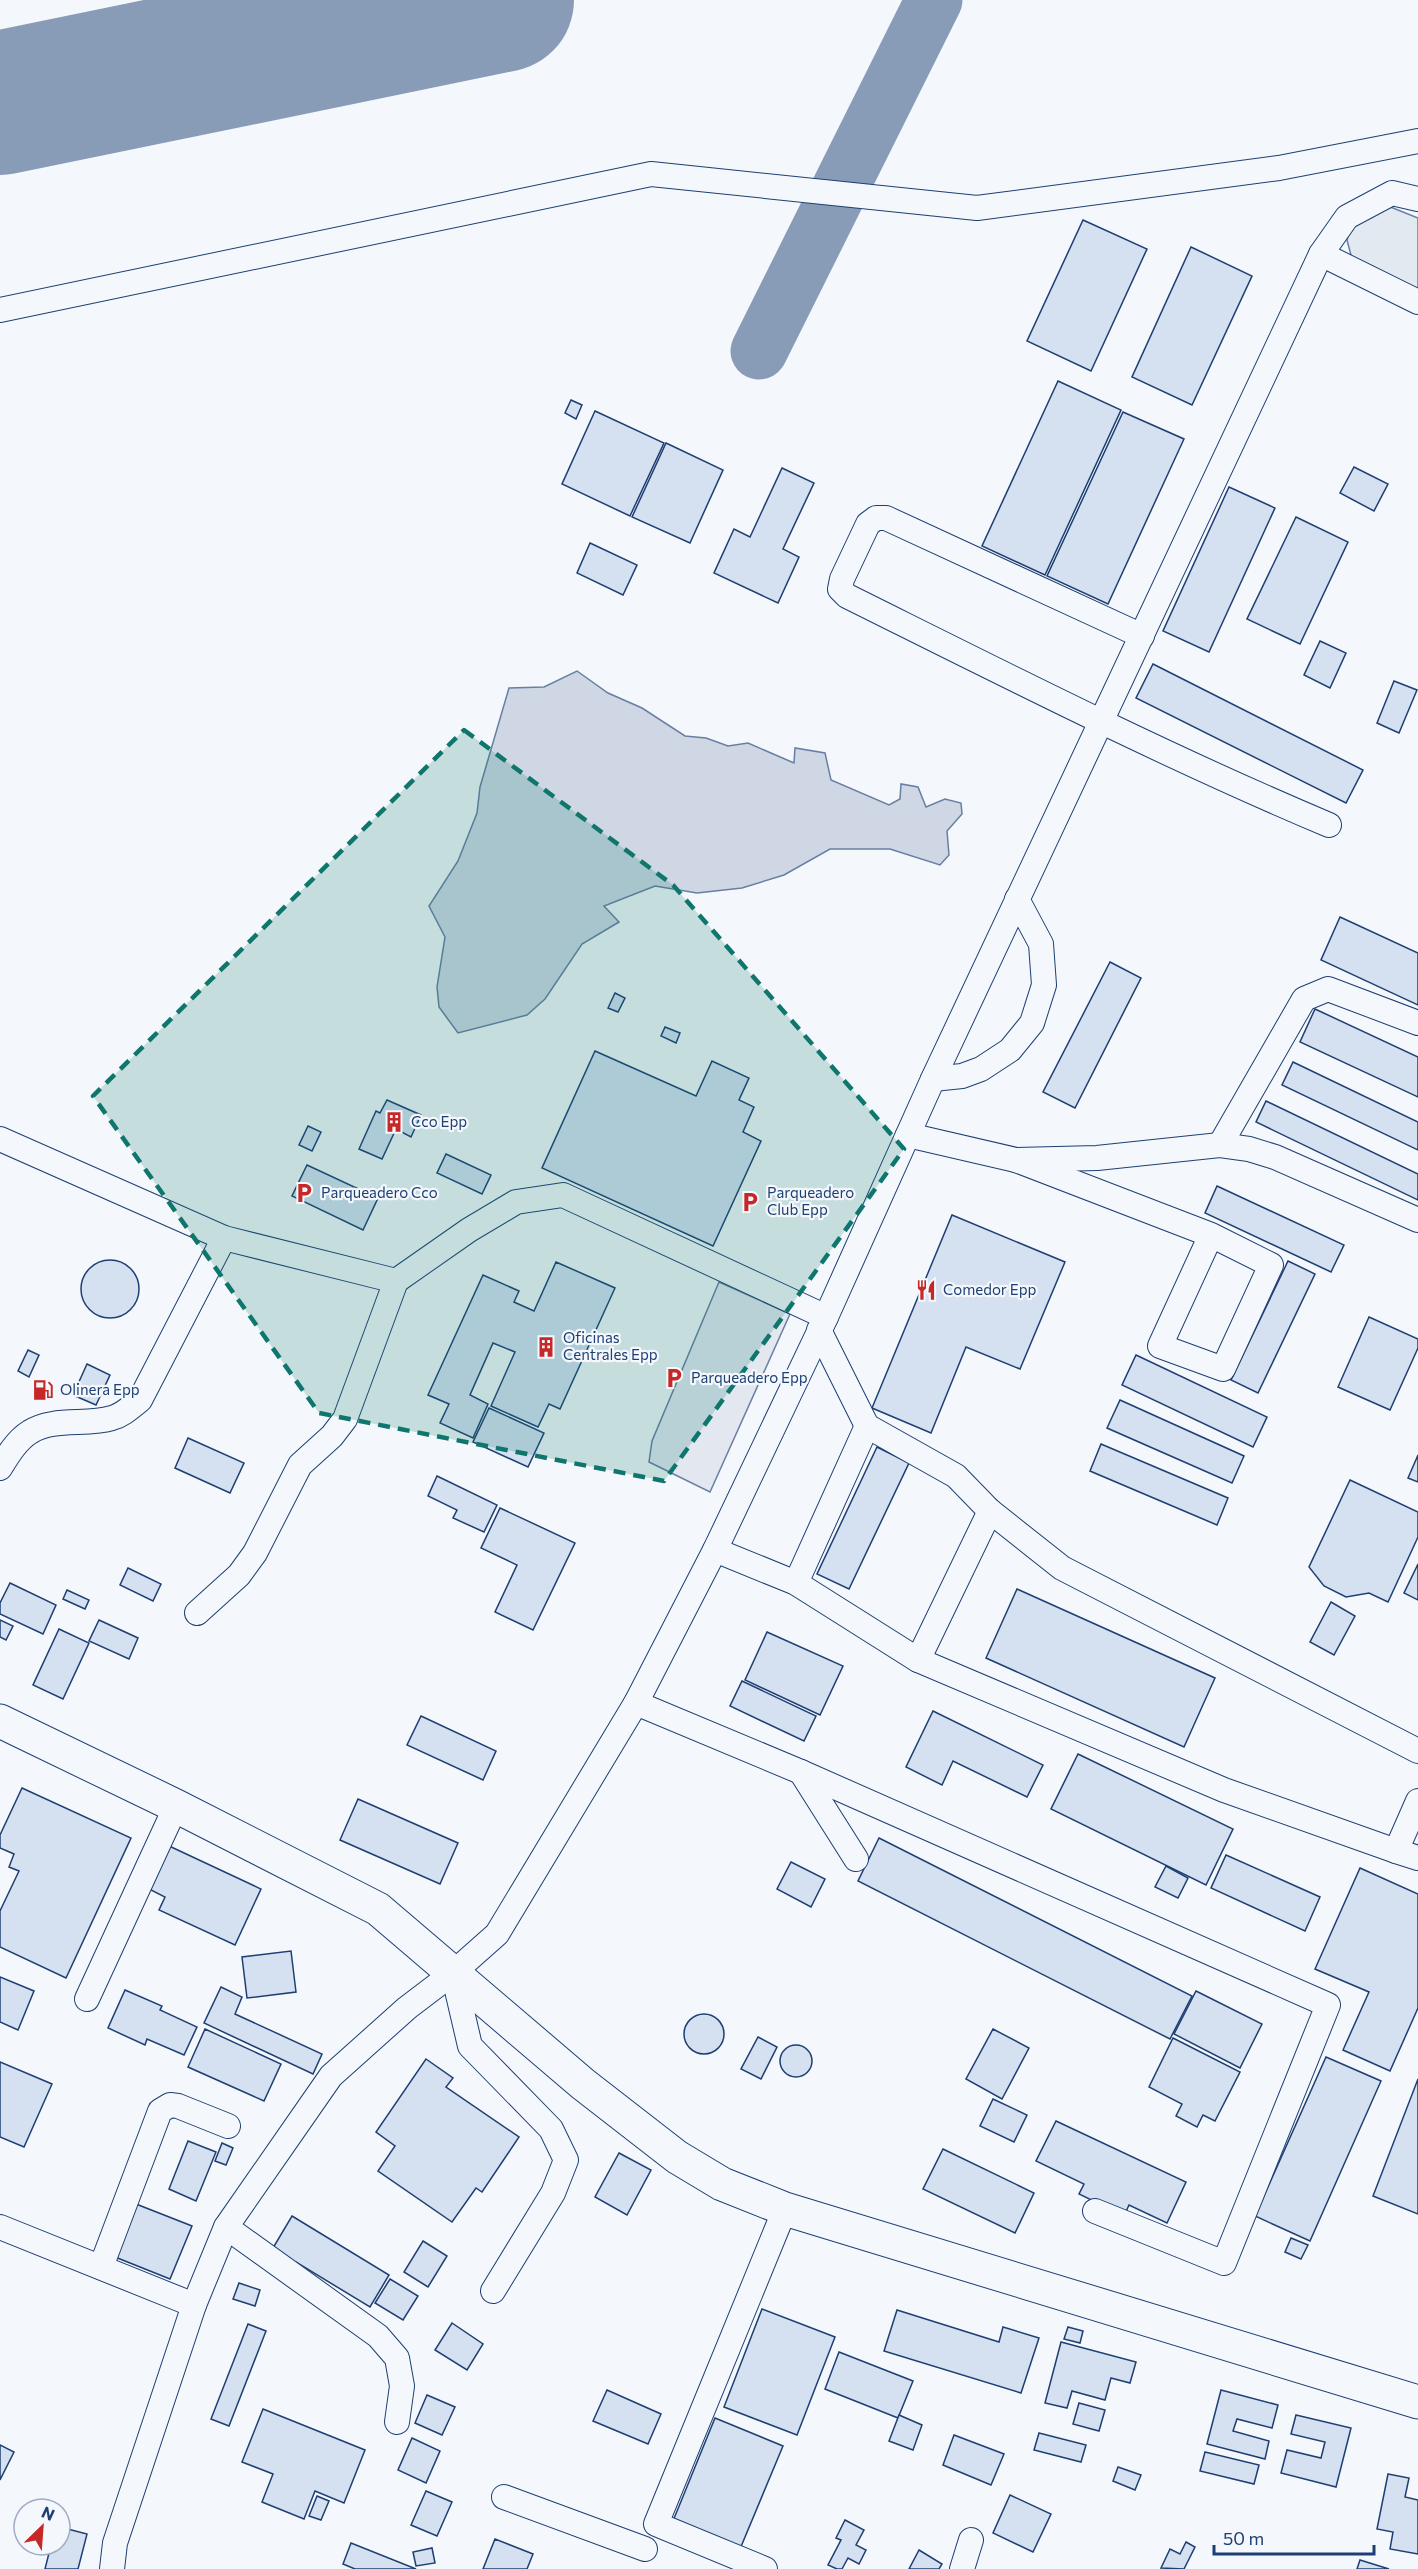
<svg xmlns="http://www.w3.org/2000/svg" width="1418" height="2569" font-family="Commissioner,sans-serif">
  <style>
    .green { fill: #e3e9f0; stroke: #687fa3; stroke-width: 1.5 }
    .parking { fill: #e3e8f0; stroke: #687fa3; stroke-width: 1.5 }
    .water { fill: #cfd7e4; stroke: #687fa3; stroke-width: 1.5 }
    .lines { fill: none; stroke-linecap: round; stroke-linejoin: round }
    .taxiway { stroke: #889bb7; stroke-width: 57 }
    .runway { stroke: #889bb7; stroke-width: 144 }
    .building { fill: #d5e0f0; stroke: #1d3f73; stroke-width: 1.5 }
    .minor-casing { stroke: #1d3f73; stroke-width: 26 }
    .highway-casing { stroke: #1d3f73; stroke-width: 35 }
    .minor { stroke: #f4f7fb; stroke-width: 24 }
    .highway { stroke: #f4f7fb; stroke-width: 33 }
    .marked { fill: #0f766e; fill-opacity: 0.2; stroke: #0f766e; stroke-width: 4.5; stroke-dasharray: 12 8; stroke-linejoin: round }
    .labels { text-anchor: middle; stroke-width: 4.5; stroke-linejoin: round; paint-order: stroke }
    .poi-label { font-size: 15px; fill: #1d3f73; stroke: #f4f7fb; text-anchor: start }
  </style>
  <rect width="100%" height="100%" fill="#f4f7fb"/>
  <polygon class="green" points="1388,206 1418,218 1418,291 1352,259 1347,240 1352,223"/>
  <polygon class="parking" points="719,1282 790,1314 710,1492 649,1462 652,1441"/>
  <polygon class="water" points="577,671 608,693 642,708 685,736 706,738 728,746 748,743 794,763 795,748 825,753 831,780 889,805 900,799 901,784 918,787 926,807 945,799 961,803 962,814 947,831 949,855 940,865 890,849 830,849 784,875 742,888 697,893 655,886 604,906 619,922 582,944 545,999 527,1015 458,1033 439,1007 437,987 445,937 429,906 458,861 477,813 480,787 509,688 544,687"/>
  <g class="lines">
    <polyline class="taxiway" points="759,351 934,0"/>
    <polyline class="runway" points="0,103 502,0"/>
  </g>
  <g class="building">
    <polygon points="1083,220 1147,249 1091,371 1027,341"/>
    <polygon points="1191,247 1252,276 1192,405 1132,377"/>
    <polygon points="1058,381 1121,410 1045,575 982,546"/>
    <polygon points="571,400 582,405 576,419 565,413"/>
    <polygon points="595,411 664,443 630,516 562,484"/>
    <polygon points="1123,412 1184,439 1108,604 1047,576"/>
    <polygon points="666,443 723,470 690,543 632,517"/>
    <polygon points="1354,467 1388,484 1374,511 1340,493"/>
    <polygon points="782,468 814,483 783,549 799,557 778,603 714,573 734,529 750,537"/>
    <polygon points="1229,487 1275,508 1209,652 1163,631"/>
    <polygon points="1296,517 1348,542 1300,644 1247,619"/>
    <polygon points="590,543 637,565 623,595 577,573"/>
    <polygon points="1320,641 1346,653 1330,688 1304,675"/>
    <polygon points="1153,664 1363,770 1346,803 1136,698"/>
    <polygon points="1394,681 1417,690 1399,733 1377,723"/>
    <polygon points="1340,917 1418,953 1418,1005 1321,960"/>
    <polygon points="1110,962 1141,978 1075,1108 1043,1092"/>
    <polygon points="615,993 625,998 618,1012 608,1008"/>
    <polygon points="1315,1009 1418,1057 1418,1097 1300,1042"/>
    <polygon points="665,1027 680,1033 676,1043 661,1036"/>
    <polygon points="595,1051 696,1096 712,1061 749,1078 739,1100 754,1107 743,1132 761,1141 713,1246 542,1168"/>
    <polygon points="1293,1062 1418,1122 1418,1150 1282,1085"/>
    <polygon points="387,1100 421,1115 411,1137 396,1129 382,1159 359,1149 376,1111 380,1113"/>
    <polygon points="1266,1101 1418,1174 1418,1200 1256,1122"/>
    <polygon points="308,1126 321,1132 312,1151 299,1145"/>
    <polygon points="446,1154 491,1175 482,1194 437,1173"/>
    <polygon points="307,1165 378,1198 363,1230 292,1196"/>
    <polygon points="1217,1186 1344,1245 1331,1272 1205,1213"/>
    <polygon points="952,1215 1065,1262 1020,1369 966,1347 931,1433 872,1408"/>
    <circle cx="110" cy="1289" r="29"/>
    <polygon points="1288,1261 1315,1274 1258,1393 1231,1380"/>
    <polygon points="556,1262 615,1288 560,1409 549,1404 538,1427 491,1406 515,1352 493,1343 470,1395 488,1404 473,1438 440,1423 449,1404 428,1395 483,1275 519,1291 514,1302 534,1311"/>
    <polygon points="1369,1317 1418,1339 1418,1348 1390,1410 1338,1387"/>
    <polygon points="28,1350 39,1355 29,1377 18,1371"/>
    <polygon points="1136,1355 1267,1417 1253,1447 1122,1385"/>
    <polygon points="87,1364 110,1375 96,1405 73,1395"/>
    <polygon points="1120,1400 1244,1456 1232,1483 1107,1428"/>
    <polygon points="489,1408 544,1433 528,1467 473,1442"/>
    <polygon points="188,1438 244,1463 230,1493 175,1468"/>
    <polygon points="1101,1444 1228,1498 1217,1525 1090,1471"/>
    <polygon points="877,1447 909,1463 849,1589 817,1574"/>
    <polygon points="1418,1455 1418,1482 1408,1478"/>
    <polygon points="437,1476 497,1505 484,1532 453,1518 457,1510 428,1496"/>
    <polygon points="1350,1480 1418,1512 1418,1537 1388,1602 1369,1593 1346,1597 1324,1586 1309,1567"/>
    <polygon points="500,1508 575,1543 533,1630 495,1612 517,1565 481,1548"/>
    <polygon points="1418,1564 1418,1600 1404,1593"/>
    <polygon points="128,1568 161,1584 153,1601 120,1585"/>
    <polygon points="10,1583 56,1605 43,1634 0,1614 0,1603"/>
    <polygon points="1017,1589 1215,1678 1184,1747 986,1658"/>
    <polygon points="67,1590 89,1600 85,1609 63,1599"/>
    <polygon points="1331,1602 1355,1616 1334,1655 1310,1642"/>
    <polygon points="0,1620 13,1626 6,1640 0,1637"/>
    <polygon points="99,1620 138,1638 129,1659 89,1641"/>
    <polygon points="59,1629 89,1643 63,1699 33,1685"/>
    <polygon points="767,1632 843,1666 820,1715 745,1680"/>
    <polygon points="742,1681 816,1716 804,1741 730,1706"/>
    <polygon points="933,1711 1043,1765 1027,1797 953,1761 942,1785 906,1767"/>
    <polygon points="421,1716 496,1751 483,1780 407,1745"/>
    <polygon points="1078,1754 1233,1829 1206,1885 1051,1809"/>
    <polygon points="22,1788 131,1838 66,1978 0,1947 0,1911 19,1871 9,1867 14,1854 0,1848 0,1835"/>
    <polygon points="358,1799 458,1843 440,1884 340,1840"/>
    <polygon points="879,1838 1192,1996 1170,2039 858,1881"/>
    <polygon points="167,1845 261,1889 235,1945 159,1910 165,1897 147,1888"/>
    <polygon points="1226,1855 1320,1897 1305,1931 1211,1888"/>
    <polygon points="791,1862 825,1879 811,1907 777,1889"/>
    <polygon points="1166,1866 1188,1878 1178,1898 1155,1887"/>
    <polygon points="1360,1868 1418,1894 1418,2008 1390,2071 1343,2050 1369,1992 1315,1969"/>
    <polygon points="291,1951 296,1992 247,1998 242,1957"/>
    <polygon points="0,1977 34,1991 18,2030 0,2022"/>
    <polygon points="221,1987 242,1997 235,2014 322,2054 313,2074 204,2023"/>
    <polygon points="125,1990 162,2006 160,2010 197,2027 184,2055 147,2039 145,2045 108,2028"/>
    <polygon points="1196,1991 1262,2024 1240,2068 1174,2034"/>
    <circle cx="704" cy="2034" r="20"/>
    <polygon points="205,2029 281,2064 264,2101 188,2067"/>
    <polygon points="993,2029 1029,2048 1002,2099 966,2079"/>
    <polygon points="758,2037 777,2047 761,2079 741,2069"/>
    <polygon points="1173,2038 1240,2072 1215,2121 1203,2115 1197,2127 1176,2116 1182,2104 1149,2087"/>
    <circle cx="796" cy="2061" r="16"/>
    <polygon points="1326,2057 1381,2081 1310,2241 1255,2216"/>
    <polygon points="426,2059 453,2078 446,2087 519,2137 482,2192 476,2188 452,2222 378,2171 395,2146 376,2132"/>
    <polygon points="0,2062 52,2084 24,2147 0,2137"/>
    <polygon points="1418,2079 1418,2214 1373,2196"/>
    <polygon points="993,2099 1027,2115 1014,2142 980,2126"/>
    <polygon points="1056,2121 1186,2182 1167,2223 1129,2205 1124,2216 1079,2194 1084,2184 1036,2161"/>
    <polygon points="188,2141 216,2152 196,2201 169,2189"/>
    <polygon points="222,2143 233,2148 226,2165 215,2161"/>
    <polygon points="943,2149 1034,2193 1015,2233 923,2189"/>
    <polygon points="619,2153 651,2170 627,2215 595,2197"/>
    <polygon points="136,2204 192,2226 170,2279 115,2257"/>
    <polygon points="292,2216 389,2275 370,2307 296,2262 293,2267 270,2253"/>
    <polygon points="1291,2238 1308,2245 1301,2259 1285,2252"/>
    <polygon points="423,2241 447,2256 428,2287 404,2272"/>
    <polygon points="390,2279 418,2296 403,2320 375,2303"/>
    <polygon points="239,2283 260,2290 255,2306 233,2299"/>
    <polygon points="762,2309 835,2337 797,2435 724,2407"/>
    <polygon points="897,2310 999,2342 1003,2327 1039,2338 1021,2393 884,2351"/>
    <polygon points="452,2323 483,2344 467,2370 435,2350"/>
    <polygon points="248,2324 266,2331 229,2426 211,2419"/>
    <polygon points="1068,2327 1083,2331 1080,2343 1064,2339"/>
    <polygon points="1061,2342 1136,2362 1130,2383 1111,2378 1105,2400 1072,2391 1067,2408 1045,2403"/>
    <polygon points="839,2352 913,2381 898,2418 825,2389"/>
    <polygon points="607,2390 661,2414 648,2444 593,2421"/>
    <polygon points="1221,2390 1278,2405 1272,2428 1237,2419 1233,2431 1269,2441 1265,2459 1207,2444"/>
    <polygon points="427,2395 455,2407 442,2435 415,2423"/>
    <polygon points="1079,2403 1105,2410 1099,2431 1073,2424"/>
    <polygon points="263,2409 365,2450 344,2503 315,2491 304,2519 262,2502 273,2474 242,2462"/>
    <polygon points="899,2415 922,2425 913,2450 889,2441"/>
    <polygon points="1296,2415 1351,2428 1336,2487 1281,2473 1287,2450 1321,2458 1325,2442 1291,2434"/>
    <polygon points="715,2418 783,2446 740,2549 673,2521"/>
    <polygon points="1039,2433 1086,2445 1081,2462 1034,2450"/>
    <polygon points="954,2435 1004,2454 991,2485 943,2465"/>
    <polygon points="412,2438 440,2451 426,2483 398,2470"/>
    <polygon points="0,2445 14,2452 0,2480"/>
    <polygon points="1205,2452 1259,2465 1254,2484 1200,2471"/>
    <polygon points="1118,2467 1141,2475 1135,2490 1113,2481"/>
    <polygon points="1388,2474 1409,2478 1405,2497 1418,2500 1418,2554 1390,2549 1393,2532 1377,2529"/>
    <polygon points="426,2491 452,2502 437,2536 411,2525"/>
    <polygon points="1010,2495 1051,2514 1033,2552 993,2533"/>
    <polygon points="317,2496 329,2501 321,2520 309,2516"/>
    <polygon points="845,2520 864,2530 856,2545 866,2550 859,2564 848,2558 842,2569 837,2569 828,2565 841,2540 836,2538"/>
    <polygon points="60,2527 87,2534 78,2569 45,2569 51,2545 60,2545"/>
    <polygon points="495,2539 533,2554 527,2569 483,2569"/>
    <polygon points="1186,2542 1195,2547 1184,2569 1161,2568 1170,2549 1180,2554"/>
    <polygon points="351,2543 416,2569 355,2569 343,2564"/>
    <polygon points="432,2548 435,2563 416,2566 413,2552"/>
    <polygon points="919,2550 942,2564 939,2569 909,2569"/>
    <polygon points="1360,2560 1389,2569 1357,2569"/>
  </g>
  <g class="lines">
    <g class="minor-casing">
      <g id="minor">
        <polyline points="1321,254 1418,302"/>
        <polyline points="0,310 651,174 977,208 1279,168 1418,141"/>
        <path d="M 1142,636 L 886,518 L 876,518 L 868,524 L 842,579 L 840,589 L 847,596 C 1006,675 1165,756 1329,825"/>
        <polyline points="933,1079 962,1076 981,1069 1010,1050 1032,1023 1044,985 1041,944 1017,899"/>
        <polyline points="908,1135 1016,1160 1097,1158 1220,1145 1249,1149 1275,1157 1418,1220"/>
        <polyline points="0,1139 224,1238 396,1281 469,1230 516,1202 563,1195 826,1317"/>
        <polyline points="1220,1145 1304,999 1328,989 1418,1023"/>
        <polyline points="1016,1160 1211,1235 1271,1265 1223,1369 1160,1346 1211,1235"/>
        <polyline points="819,1330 867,1426 956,1476 990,1511 1062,1568 1418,1751"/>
        <path d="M 0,1468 C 8,1455 17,1440 30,1432 C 53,1417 87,1426 112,1418 C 123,1415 131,1407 140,1400 L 224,1238"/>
        <polyline points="715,1550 796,1583 918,1660 1224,1790 1396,1851 1418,1801"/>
        <polyline points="796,1583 867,1426"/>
        <polyline points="197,1613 239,1575 255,1553 300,1465 332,1436 345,1419 396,1281"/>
        <polyline points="918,1660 990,1511"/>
        <polyline points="636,1703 801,1772 1328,2005 1224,2263 1095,2211"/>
        <polyline points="801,1772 856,1859"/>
        <polyline points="1396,1851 1418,1858"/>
        <polyline points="453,1973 470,2046 551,2129 566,2160 553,2193 493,2291"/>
        <polyline points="87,1999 176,1806"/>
        <polyline points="0,2227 194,2305"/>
        <polyline points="226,2227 378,2336 397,2358 402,2386 397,2422"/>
        <polyline points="101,2267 160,2111 170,2105 178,2106 228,2126"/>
        <polyline points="504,2497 645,2549"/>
        <polyline points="112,2569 115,2543 194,2305 226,2227 331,2076 407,2008 453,1973 497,1934 636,1703 715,1550 826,1317 933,1079 1321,254 1347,217 1392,193 1418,199"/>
        <polyline points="765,2569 656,2524 785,2209"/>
        <polyline points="962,2569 971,2540"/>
      </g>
    </g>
    <g class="highway-casing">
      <polyline id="highway" points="0,1721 176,1806 378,1909 583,2084 677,2157 722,2184 785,2209 1418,2402"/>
    </g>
    <use href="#minor" class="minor"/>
    <use href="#highway" class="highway"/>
  </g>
  <path class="marked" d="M 464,730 L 673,885 L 904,1149 L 664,1481 L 319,1413 L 93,1096 Z"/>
  <defs>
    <g id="building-bare" transform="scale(1.62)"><path d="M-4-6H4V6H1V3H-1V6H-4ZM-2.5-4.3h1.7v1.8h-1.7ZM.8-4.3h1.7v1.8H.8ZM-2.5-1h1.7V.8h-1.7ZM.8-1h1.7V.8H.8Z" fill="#c62828" stroke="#f4f7fb" stroke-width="2.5" paint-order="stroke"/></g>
    <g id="parking-bare" transform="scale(1.62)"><path d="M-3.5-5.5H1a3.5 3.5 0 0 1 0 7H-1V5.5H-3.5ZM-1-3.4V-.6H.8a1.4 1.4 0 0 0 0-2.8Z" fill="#c62828" stroke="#f4f7fb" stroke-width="2.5" paint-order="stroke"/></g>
    <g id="restaurant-bare" transform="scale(1.62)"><path d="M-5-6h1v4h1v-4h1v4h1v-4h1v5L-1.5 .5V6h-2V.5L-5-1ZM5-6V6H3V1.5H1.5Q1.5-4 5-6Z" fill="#c62828" stroke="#f4f7fb" stroke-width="2.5" paint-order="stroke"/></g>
    <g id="fuel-bare" transform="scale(1.62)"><path d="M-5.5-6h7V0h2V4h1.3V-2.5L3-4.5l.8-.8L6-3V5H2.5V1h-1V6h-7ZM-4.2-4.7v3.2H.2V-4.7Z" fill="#c62828" stroke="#f4f7fb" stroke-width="2.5" paint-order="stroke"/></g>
  </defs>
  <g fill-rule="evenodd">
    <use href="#building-bare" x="394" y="1122"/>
    <use href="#parking-bare" x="304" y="1193"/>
    <use href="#parking-bare" x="750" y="1202"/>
    <use href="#restaurant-bare" x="926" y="1290"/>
    <use href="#building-bare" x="546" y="1347"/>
    <use href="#parking-bare" x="674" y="1378"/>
    <use href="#fuel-bare" x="43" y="1390"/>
  </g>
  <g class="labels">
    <g class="poi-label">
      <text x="411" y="1127">Cco Epp</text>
      <text x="321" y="1198">Parqueadero Cco</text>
      <text x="767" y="1198">Parqueadero<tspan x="767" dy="17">Club Epp</tspan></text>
      <text x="943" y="1295">Comedor Epp</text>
      <text x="563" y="1343">Oficinas<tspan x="563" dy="17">Centrales Epp</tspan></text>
      <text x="691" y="1383">Parqueadero Epp</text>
      <text x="60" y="1395">Olinera Epp</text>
    </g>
  </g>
  <g transform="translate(42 2527) rotate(25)"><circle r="28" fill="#f4f7fb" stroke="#9eadc5" stroke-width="1.5"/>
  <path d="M0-4.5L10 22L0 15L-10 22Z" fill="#c62828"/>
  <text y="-9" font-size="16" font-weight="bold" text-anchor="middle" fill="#1d3f73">N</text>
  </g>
  <path d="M1214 2545v9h160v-9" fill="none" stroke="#1d3f73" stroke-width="3"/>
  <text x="1223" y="2545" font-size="18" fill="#1d3f73" stroke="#f4f7fb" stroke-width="4.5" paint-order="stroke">50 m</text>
</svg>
